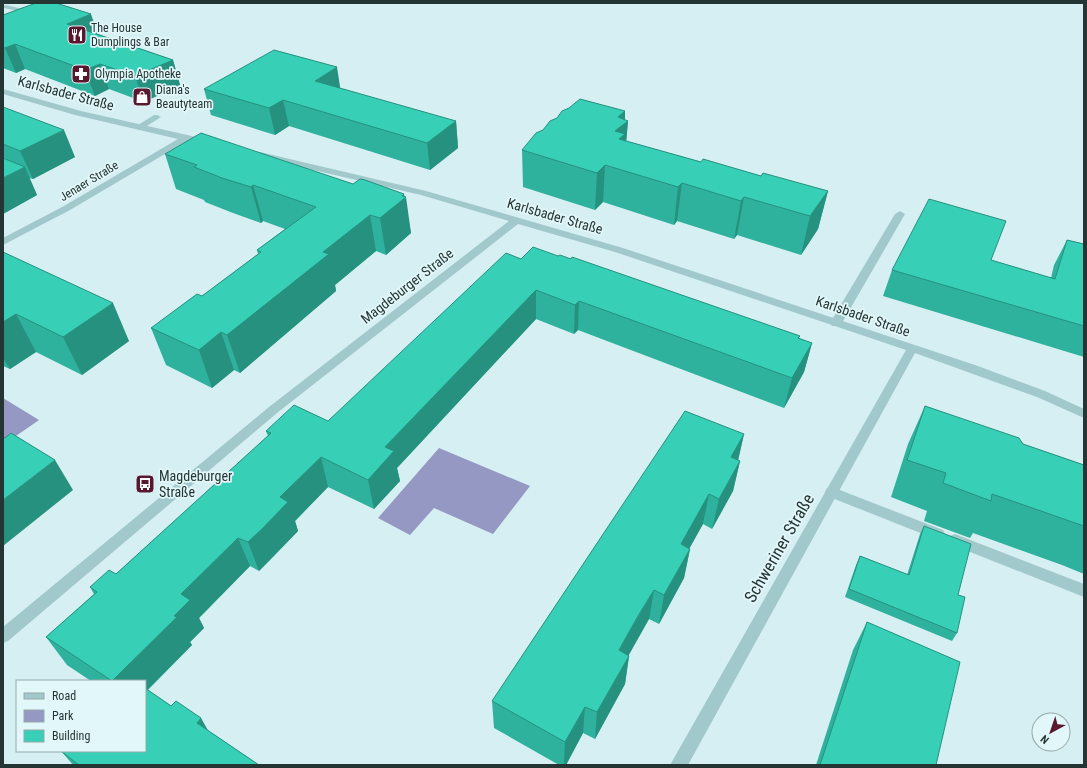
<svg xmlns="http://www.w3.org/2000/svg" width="1087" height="768" font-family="'Roboto Condensed',sans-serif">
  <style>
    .green { fill: #9598c2 }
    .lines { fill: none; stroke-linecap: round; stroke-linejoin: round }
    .lane { fill: #a1c9cb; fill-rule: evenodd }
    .street { fill: #a1c9cb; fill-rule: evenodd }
    .wall { fill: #2fb29d }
    .shaded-wall { fill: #26917f }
    .building { fill: #37cfb6; stroke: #26917f }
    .labels { text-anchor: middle; stroke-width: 3.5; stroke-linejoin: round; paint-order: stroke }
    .far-poi-label { font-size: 12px; fill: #253533; stroke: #e2f7fa; text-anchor: start }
    .far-street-label { font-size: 12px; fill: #253533; stroke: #e2f7fa }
    .street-label { font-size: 14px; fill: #253533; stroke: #e2f7fa }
    .poi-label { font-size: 14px; fill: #253533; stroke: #e2f7fa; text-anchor: start }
    .near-street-label { font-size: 17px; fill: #253533; stroke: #e2f7fa }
  </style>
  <rect width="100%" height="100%" fill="#d6eff2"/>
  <g class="green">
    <polygon points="3,398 39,420 3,445"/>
    <polygon points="439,448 530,486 493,534 434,508 410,535 378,518"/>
  </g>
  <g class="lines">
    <g class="lane">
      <polygon points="6,5 23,9 24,10 21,12 4,8 3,6"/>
      <polygon points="154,115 157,115 161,117 142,129 139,130 135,127"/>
      <polygon points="900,211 905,214 842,323 840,326 832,326 830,323 895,214"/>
      <polygon points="832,487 943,530 945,534 943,538 938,540 827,496 825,492 827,488"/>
      <polygon points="955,534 1084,584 1084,597 950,544 948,540 950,536"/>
    </g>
    <g class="street">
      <polygon points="3,89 81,111 205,139 209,142 205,145 187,141 70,210 3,245 3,238 64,206 178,139 75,115 3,94"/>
      <polygon points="260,152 426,191 623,248 978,366 1045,391 1084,409 1084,418 1037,397 915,353 688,765 670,765 906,350 615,252 518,224 277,413 8,641 3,643 3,627 269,407 509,221 421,195 257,157 256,155 257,153"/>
    </g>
  </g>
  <g class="wall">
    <polygon points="3,15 98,34 173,60 180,85 144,102 109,89 95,96 25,69 16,73 3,68"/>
    <polygon points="204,89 456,121 458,148 430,170 289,126 275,135 211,115"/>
    <polygon points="3,107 75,157 33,179 29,178 37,195 3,214"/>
    <polygon points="625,111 625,120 628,121 626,141 701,162 828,191 818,229 801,255 737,235 734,239 677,221 674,225 603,202 595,210 523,187 522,150 543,130"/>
    <polygon points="165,154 353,184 404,197 411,233 386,255 376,251 335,285 336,291 240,373 234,370 212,388 166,365 151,328 202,296 258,254 257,250 285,229 263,221 261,223 233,213 205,202 204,200 176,189"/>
    <polygon points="1067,240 1084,244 1084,357 883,296 892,270 991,260 1051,278 1054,265"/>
    <polygon points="3,252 129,341 82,375 36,352 10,369 3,366"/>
    <polygon points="558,256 812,343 804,372 784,408 578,330 574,334 536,319 397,468 400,481 374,509 328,487 295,521 298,531 272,558 259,571 250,566 199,618 204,628 190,642 192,645 148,690 259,765 73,765 62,752 145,681 91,681 67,665 46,637 94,594 90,587 116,574 268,436 266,431 328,421 521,259"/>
    <polygon points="925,406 1023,444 1084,465 1084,574 1062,565 973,533 970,538 924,521 927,511 891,497 908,444"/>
    <polygon points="744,434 738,460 740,461 733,491 712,529 703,524 689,549 690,549 684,578 659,624 649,619 634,645 628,655 629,656 625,684 595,739 583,733 566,765 559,765 494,728 492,701"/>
    <polygon points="924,526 958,595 957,633 952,641 845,597 856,565 860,556 907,575 920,534"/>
    <polygon points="867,622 936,765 816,765 853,650"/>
  </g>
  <g class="shaded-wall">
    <polygon points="91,14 99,38 67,24"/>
    <polygon points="15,44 25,69 16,73 5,48"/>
    <polygon points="173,60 180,85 144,102 135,76"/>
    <polygon points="100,64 109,89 95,96 85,70"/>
    <polygon points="337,67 341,93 315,81"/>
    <polygon points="283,100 289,126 275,135 269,108"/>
    <polygon points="625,111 625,123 628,121 625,157 613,168 615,131 618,117"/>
    <polygon points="456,121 458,148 430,170 427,143"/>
    <polygon points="64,130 75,157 33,179 20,151"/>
    <polygon points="605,165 603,202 595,210 597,173"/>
    <polygon points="25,167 37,195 3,214 3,178"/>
    <polygon points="682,183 677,221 674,225 678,187"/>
    <polygon points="253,185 263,221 261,223 251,187"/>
    <polygon points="828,191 818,229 801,255 810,216"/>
    <polygon points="404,194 405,199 406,197 411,233 386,255 380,218"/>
    <polygon points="744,197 737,235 734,239 741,201"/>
    <polygon points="370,215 376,251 335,285 336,291 240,373 227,335 323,252"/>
    <polygon points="536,290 536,319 397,468 400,481 374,509 368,480 385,447"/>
    <polygon points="579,301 578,330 574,334 575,305"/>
    <polygon points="113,303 129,341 82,375 63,337"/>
    <polygon points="16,314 36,352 10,369 3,358 3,322"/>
    <polygon points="221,332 234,370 212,388 199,350"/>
    <polygon points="812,343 804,372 784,408 792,378"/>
    <polygon points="744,434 737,465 731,457"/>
    <polygon points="321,457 328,487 295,521 298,531 259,571 248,542 280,497"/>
    <polygon points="55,460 73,490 3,546 3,500"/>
    <polygon points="740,461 733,491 712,529 719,499"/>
    <polygon points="709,494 703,524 675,574 681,544"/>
    <polygon points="238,538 250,566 199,618 204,628 190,642 192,645 145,692 145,681 112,681 174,616 181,594"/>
    <polygon points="690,549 684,578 659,624 664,595"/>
    <polygon points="654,590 649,619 616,678 619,650"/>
    <polygon points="629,656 625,684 595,739 597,712"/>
    <polygon points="585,707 583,733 566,765 564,765 565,742"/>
    <polygon points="201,718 214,741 197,723"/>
  </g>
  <g class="building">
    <polygon points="36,3 56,3 91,14 67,24 173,60 135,76 100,64 85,70 15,44 5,48 3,47 3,15"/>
    <polygon points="274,50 337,67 315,81 456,121 427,143 283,100 269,108 204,89"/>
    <polygon points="580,99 625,111 618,117 628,121 615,131 625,134 619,139 701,162 703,159 761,176 763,173 828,191 810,216 744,197 741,201 682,183 678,187 605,165 597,173 522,150 536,133 543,130 550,121 557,118 562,111 569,108"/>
    <polygon points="3,107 64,130 20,151 3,144"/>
    <polygon points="201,133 353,184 360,179 365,180 404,194 402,196 406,197 380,218 370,215 323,252 329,254 227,335 221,332 199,350 151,328 197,294 202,296 261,252 257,250 316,207 253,185 251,187 222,178 194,167 197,165 165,154"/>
    <polygon points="3,158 25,167 3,178"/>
    <polygon points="929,199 1006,221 991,260 1055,279 1067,240 1084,244 1084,326 892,270"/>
    <polygon points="533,247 558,256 560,255 571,259 572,257 800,336 798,338 812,343 792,378 579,301 575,305 536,290 385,447 394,451 368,480 321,457 280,497 288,502 262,529 248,542 238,538 181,594 190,600 174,616 177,617 112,681 46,637 97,592 90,587 109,570 116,574 271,433 266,431 294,405 328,421 506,253 521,259"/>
    <polygon points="3,252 113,303 63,337 16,314 3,322"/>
    <polygon points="925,406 1019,438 1023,444 1084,465 1084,526 992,494 991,501 943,483 946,473 907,460"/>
    <polygon points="685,411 744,434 731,457 740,461 719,499 709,494 681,544 690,549 664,595 654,590 638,616 619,650 629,656 597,712 585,707 565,742 492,701"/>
    <polygon points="11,433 55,460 3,500 3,437 5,438"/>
    <polygon points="924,526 971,544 958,595 965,597 957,633 849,589 860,556 909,575"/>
    <polygon points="867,622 960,662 936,765 820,765"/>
    <polygon points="145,688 171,706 176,701 201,718 197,723 259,765 79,765 62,752 64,751 145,751"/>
  </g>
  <defs>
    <g id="restaurant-square" transform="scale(1)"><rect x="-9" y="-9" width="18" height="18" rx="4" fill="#59182e" stroke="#e2f7fa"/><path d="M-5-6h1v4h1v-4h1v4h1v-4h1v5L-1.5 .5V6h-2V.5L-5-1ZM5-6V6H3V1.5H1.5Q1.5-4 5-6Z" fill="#fff"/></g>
    <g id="pharmacy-square" transform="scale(1)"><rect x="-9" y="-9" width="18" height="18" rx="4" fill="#59182e" stroke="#e2f7fa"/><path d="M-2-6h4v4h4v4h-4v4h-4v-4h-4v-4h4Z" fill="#fff"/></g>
    <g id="shop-square" transform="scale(1)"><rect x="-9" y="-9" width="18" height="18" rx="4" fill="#59182e" stroke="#e2f7fa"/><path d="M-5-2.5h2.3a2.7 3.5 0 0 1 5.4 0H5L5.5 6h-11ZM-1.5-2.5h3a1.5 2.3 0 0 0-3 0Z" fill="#fff"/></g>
    <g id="bus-square" transform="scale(1)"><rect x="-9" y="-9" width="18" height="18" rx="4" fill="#59182e" stroke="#e2f7fa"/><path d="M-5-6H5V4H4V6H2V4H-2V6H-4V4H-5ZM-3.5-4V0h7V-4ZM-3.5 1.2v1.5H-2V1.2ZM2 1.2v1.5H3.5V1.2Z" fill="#fff"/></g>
  </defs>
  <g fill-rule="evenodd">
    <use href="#restaurant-square" x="77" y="35"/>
    <use href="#pharmacy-square" x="81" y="74"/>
    <use href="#shop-square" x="142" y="97"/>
    <use href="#bus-square" x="145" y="484"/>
  </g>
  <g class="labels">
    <g class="far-poi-label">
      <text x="91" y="32">The House<tspan x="91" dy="14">Dumplings &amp; Bar</tspan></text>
      <text x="95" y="78">Olympia Apotheke</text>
      <text x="156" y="94">Diana's<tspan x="156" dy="14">Beautyteam</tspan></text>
    </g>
    <g class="far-street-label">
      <text transform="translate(89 181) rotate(-31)" y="4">Jenaer Straße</text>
    </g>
    <g class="street-label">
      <text transform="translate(66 93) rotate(15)" y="5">Karlsbader Straße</text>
      <text transform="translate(555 216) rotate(16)" y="5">Karlsbader Straße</text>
      <text transform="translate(407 286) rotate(-38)" y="5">Magdeburger Straße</text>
      <text transform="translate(863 316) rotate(19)" y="5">Karlsbader Straße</text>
    </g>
    <g class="poi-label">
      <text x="159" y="481">Magdeburger<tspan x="159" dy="16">Straße</tspan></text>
    </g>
    <g class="near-street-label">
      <text transform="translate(779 548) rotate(-60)" y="6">Schweriner Straße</text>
    </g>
  </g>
  <rect width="1087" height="768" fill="none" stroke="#253533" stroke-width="8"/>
  <rect x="16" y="680" width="130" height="72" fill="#e2f7fa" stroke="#96a9aa"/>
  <rect x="24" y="693" width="20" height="6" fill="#a1c9cb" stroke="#96a9aa"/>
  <text x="52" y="700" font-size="12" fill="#253533">Road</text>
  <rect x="24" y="710" width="20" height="12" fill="#9598c2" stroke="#96a9aa"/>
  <text x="52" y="720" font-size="12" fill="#253533">Park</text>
  <rect x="24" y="730" width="20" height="12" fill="#37cfb6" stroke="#96a9aa"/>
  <text x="52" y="740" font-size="12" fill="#253533">Building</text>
  <g transform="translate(1051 732) rotate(220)"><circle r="19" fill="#e2f7fa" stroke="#96a9aa"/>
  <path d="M0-3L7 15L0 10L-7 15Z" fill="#59182e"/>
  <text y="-6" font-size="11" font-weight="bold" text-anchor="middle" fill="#253533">N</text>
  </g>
</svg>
